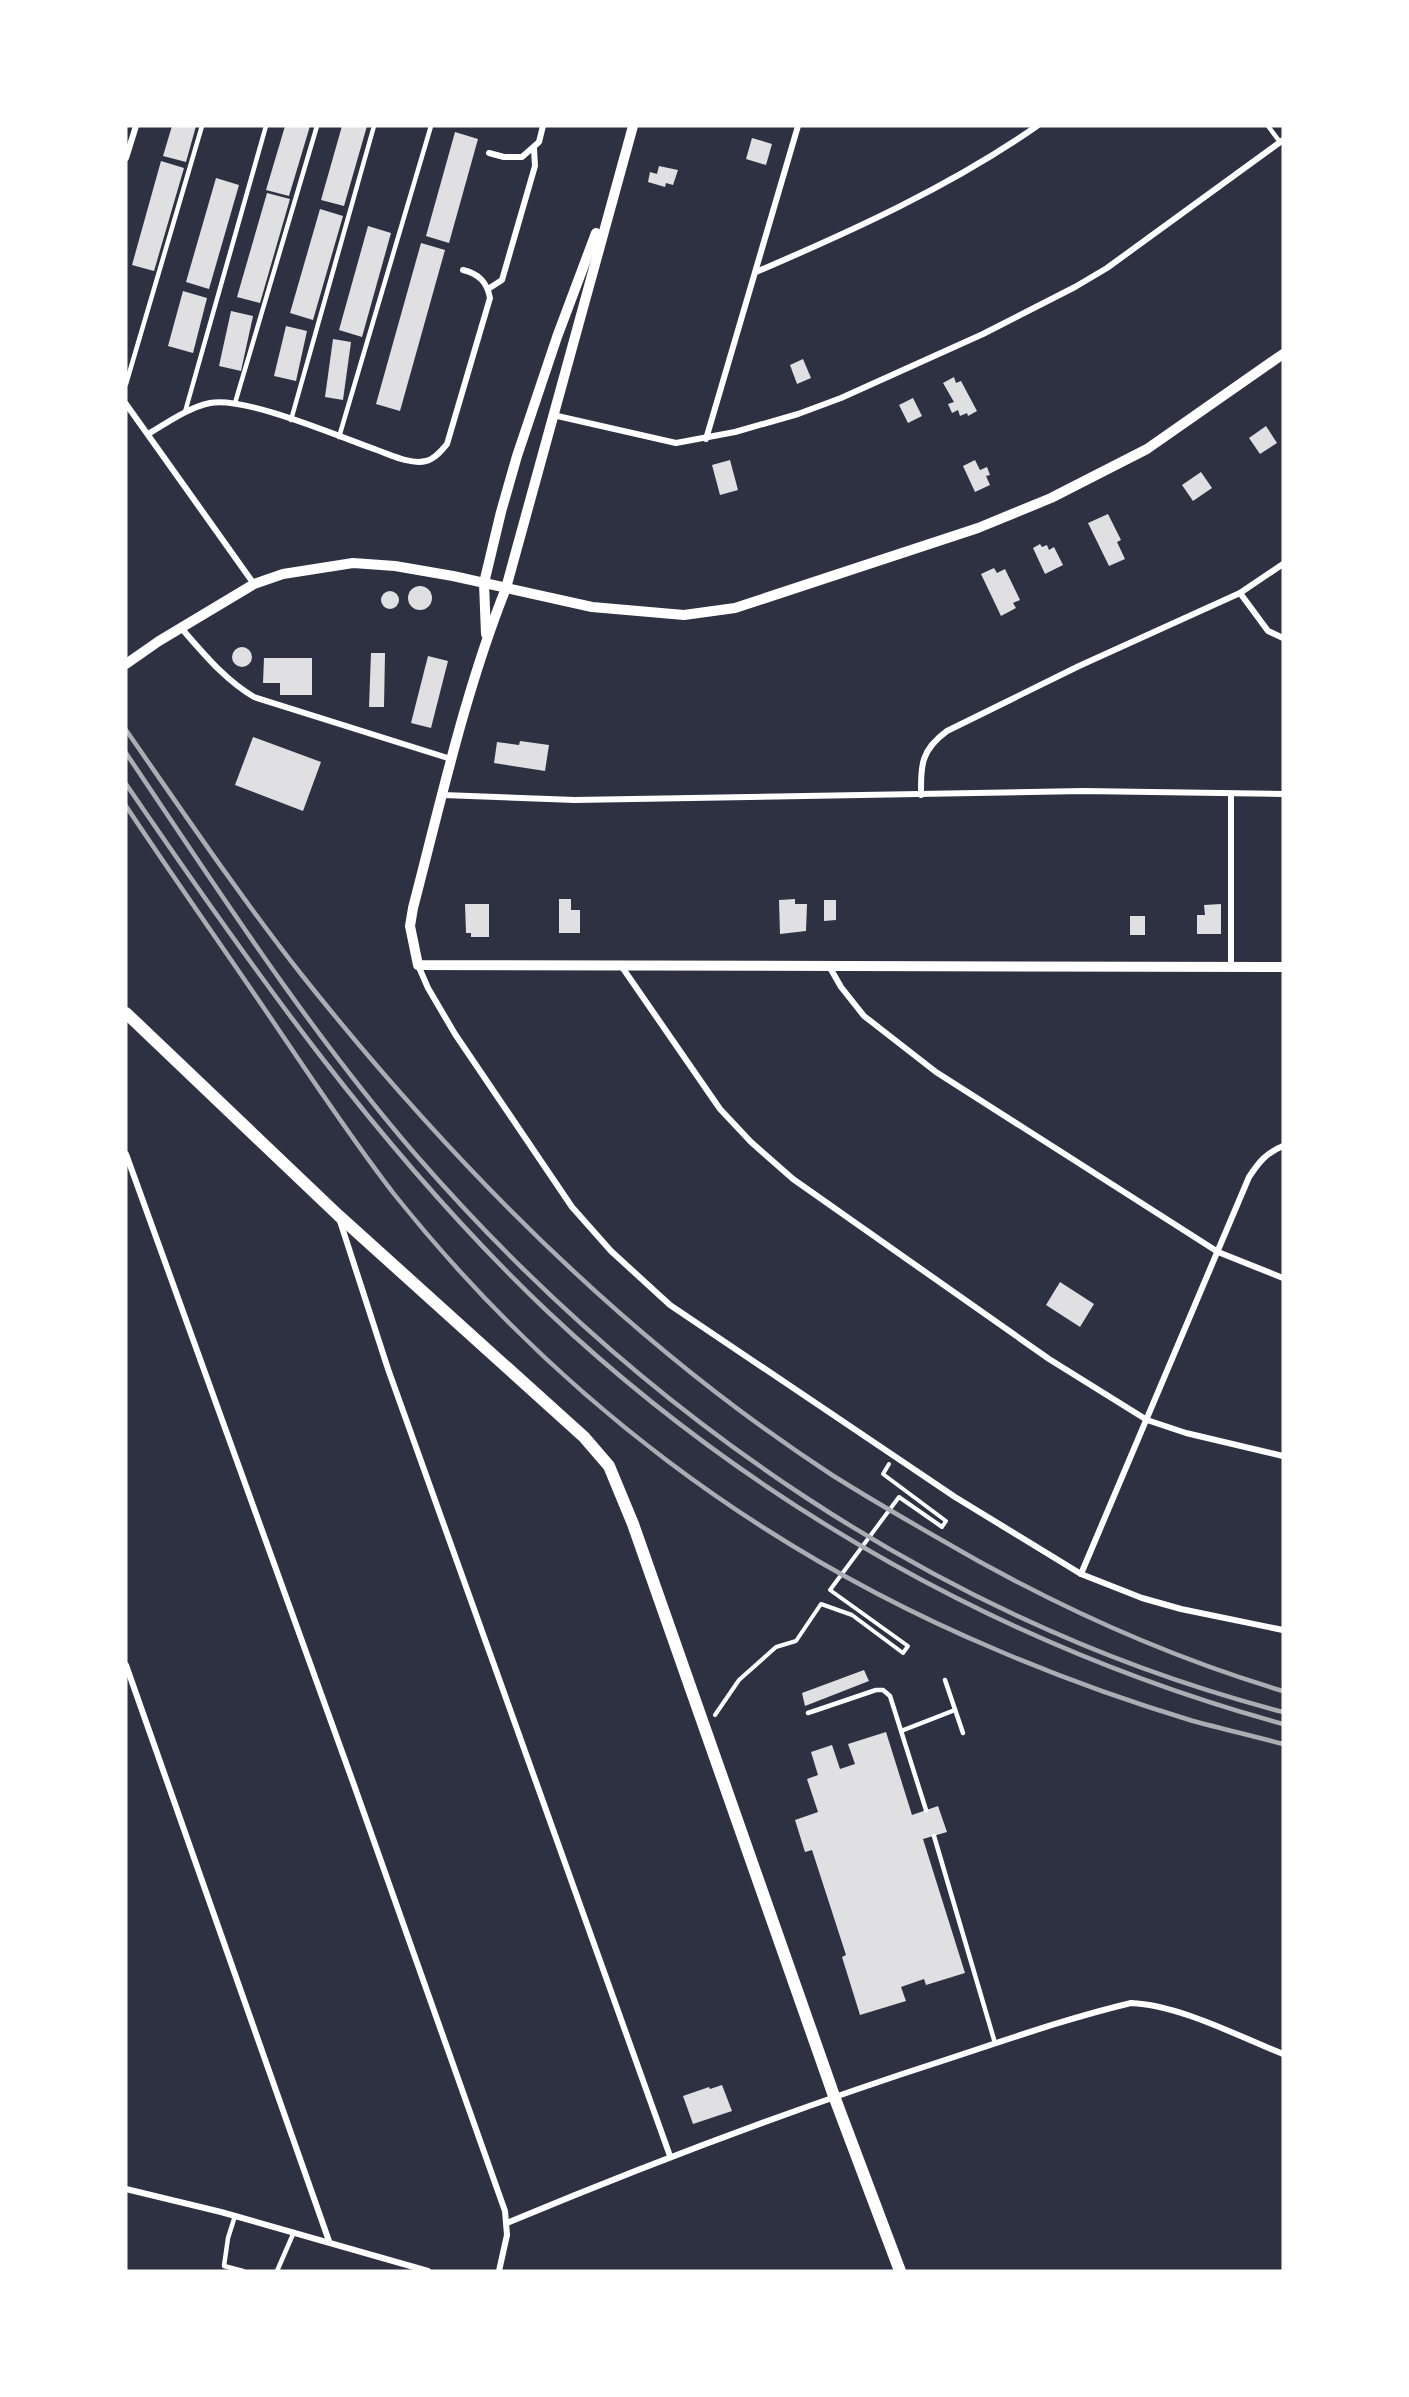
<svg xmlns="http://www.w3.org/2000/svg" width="1409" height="2397" font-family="'Noto Serif',serif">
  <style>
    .building { fill: #e0e0e3 }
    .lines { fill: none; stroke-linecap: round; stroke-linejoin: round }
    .path { stroke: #fff; stroke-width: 4 }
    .service { stroke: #fff; stroke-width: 4.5 }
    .minor { stroke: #fff; stroke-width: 6 }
    .tertiary { stroke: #fff; stroke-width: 10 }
    .secondary { stroke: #fff; stroke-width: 12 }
    .rail { stroke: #abadb3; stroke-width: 4.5 }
  </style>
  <rect width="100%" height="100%" fill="#2d3142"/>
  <g class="building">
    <polygon points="172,126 196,126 186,162 163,156"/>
    <polygon points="285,126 310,126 289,196 266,190"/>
    <polygon points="342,126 367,126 344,206 321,200"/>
    <polygon points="455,132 478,139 449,243 426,236"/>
    <polygon points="752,138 772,144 766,165 746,159"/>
    <polygon points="161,161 184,168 154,271 132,265"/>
    <polygon points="659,166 678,170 673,185 666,183 665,187 648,182 650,172 657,174"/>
    <polygon points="216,178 239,185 209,289 186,282"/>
    <polygon points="267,193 290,199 260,303 237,297"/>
    <polygon points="320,209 343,216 313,320 290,313"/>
    <polygon points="368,226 391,233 362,337 339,330"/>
    <polygon points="421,243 445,250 400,411 376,404"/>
    <polygon points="183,291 207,298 193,353 168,346"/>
    <polygon points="231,311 253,316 241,371 219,366"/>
    <polygon points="286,326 307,331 296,381 274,376"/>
    <polygon points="333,339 351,342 343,400 325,397"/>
    <polygon points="803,359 811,378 797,384 790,365"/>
    <polygon points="954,377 956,383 961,381 977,411 968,416 967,413 960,416 958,410 952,413 948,404 954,402 943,383"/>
    <polygon points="913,398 922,416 908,423 899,405"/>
    <polygon points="1266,426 1277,443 1260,454 1249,438"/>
    <polygon points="730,460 738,490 720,495 712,465"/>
    <polygon points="975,460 980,470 987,467 990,475 986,476 990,485 975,492 963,466"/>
    <polygon points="1201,472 1212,488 1193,501 1182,485"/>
    <polygon points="1108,514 1121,540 1117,542 1125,559 1109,566 1088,523"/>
    <polygon points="1040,544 1042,547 1047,545 1049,550 1054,547 1063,565 1045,574 1033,548"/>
    <polygon points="994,568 997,573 1005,569 1020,600 1013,603 1016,608 1001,616 981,574"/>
    <circle cx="420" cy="598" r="12"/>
    <circle cx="390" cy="600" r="9"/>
    <circle cx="242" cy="657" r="10"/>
    <polygon points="371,653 385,653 384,707 369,707"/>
    <polygon points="428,656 448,661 431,728 411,723"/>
    <polygon points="264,658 312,658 312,695 280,695 280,683 263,683"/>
    <polygon points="253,737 321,762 303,811 235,785"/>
    <polygon points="520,741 549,745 545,771 494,763 497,742 519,745"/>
    <polygon points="559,899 571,899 571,910 580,910 580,933 559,933"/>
    <polygon points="795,899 795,904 807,904 806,931 780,934 779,900"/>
    <polygon points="824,900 836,900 836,920 824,921"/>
    <polygon points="465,904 489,904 489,937 471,937 471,933 466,933"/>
    <polygon points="1221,904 1221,934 1197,934 1197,915 1205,915 1204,905"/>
    <rect x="1130" y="916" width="15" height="19"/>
    <polygon points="1060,1282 1094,1304 1080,1327 1046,1305"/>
    <polygon points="864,1670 869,1681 805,1706 802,1693"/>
    <polygon points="886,1732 912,1815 938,1806 947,1832 923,1839 965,1973 926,1985 924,1979 901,1987 906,2001 860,2015 842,1957 846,1955 812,1850 805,1852 795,1820 818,1812 807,1779 818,1775 811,1752 832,1745 840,1769 855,1764 848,1744"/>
    <polygon points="722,2085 732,2111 693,2124 683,2096 709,2087 710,2089"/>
  </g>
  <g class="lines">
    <polyline class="path" points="715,1715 739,1680 776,1647 796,1641 821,1604 852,1615 903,1653 908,1646 830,1590 899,1497 942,1527 946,1521 883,1474 889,1464"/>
    <g class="service">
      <polyline points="1268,126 1280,142"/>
      <polyline points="126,384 202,126"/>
      <polyline points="235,403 317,126"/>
      <polyline points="185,412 266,126"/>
      <polyline points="291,420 374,126"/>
      <polyline points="339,437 431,126"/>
      <polyline points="945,1680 963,1733"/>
      <polyline points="808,1713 876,1690 883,1690 890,1696 926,1810"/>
      <polyline points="901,1731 955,1710"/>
      <polyline points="934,1836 995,2043"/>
      <polyline points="235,2216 228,2238 224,2266 243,2271"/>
      <polyline points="277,2271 294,2232"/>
    </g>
    <g class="minor">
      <polyline points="489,153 504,157 522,157 539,142 543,126"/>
      <polyline points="126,158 136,126"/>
      <path d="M 756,272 C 852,231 951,186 1037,126"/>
      <polyline points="488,289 502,280 535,166 534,149"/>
      <polyline points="126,404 254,584"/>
      <polyline points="553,415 676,443 735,432 798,414 841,398 983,334 1075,287 1107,268 1283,140"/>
      <path d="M 148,434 C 167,423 187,408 210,403 C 245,396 340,437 377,450 C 391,455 411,465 426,461 C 435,459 442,450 447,444 L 490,298 C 487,282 479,274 463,270"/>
      <polyline points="706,439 798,126"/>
      <polyline points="1240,593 1268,631 1283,638"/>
      <path d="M 182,629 C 204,654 225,680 254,697 L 451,759"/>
      <polyline points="443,795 575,800 1083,791 1283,794"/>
      <path d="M 921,795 C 921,764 921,750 947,731 L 1079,666 L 1240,593 L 1283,564"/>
      <polyline points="418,965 428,988 455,1034 572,1207 611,1251 670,1305 955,1497 1081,1574 1142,1598 1181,1609 1283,1630"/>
      <polyline points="829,966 841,987 864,1016 936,1072 1218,1252 1283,1278"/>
      <polyline points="1231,966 1231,794"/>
      <polyline points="622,967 720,1109 751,1142 793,1179 1049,1359 1147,1420 1186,1433 1283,1456"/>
      <polyline points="126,1154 354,1785 505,2211 507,2235 499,2271"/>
      <polyline points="340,1221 388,1369 670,2156"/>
      <path d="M 1081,1574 L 1249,1177 C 1259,1162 1266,1153 1283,1146"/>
      <polyline points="126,1665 329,2241"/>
      <polyline points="126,2189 221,2212 428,2271"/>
      <path d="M 507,2223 C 651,2163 796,2108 945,2060 C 1006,2040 1068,2018 1131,2003 C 1179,2005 1238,2036 1283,2054"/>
    </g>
    <g class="tertiary">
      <path d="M 633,126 L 506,588 C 465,691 441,801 413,908 L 410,926 L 418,965 L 1283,967"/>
      <polyline points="486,634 484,583 501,512 517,456 557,337 596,233"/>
      <polyline points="126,664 159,641 254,584 283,574 353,563 395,566 453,576 592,607 684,615 735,608 978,528 1051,498 1147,449 1283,354"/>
    </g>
    <polyline class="secondary" points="126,1013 338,1215 584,1437 609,1466 633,1524 834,2096 900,2271"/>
    <g class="rail">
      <path d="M 126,730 C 183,812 239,895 301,974 C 452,1164 628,1342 832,1475 C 867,1497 903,1518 938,1538 C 1047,1602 1162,1655 1283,1691"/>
      <path d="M 126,753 C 218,890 308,1030 416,1155 C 644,1417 944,1624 1283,1712"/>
      <path d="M 126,784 C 253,970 383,1155 547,1311 C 754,1506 1009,1649 1283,1724"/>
      <path d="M 126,806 C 173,877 222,946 270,1017 C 310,1076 350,1137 394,1194 C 555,1396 759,1550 997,1650 C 1060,1677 1127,1701 1193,1721 C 1223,1729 1253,1736 1283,1744"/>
    </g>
  </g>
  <rect width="1409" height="2397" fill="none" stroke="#ffffff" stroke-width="255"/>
</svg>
